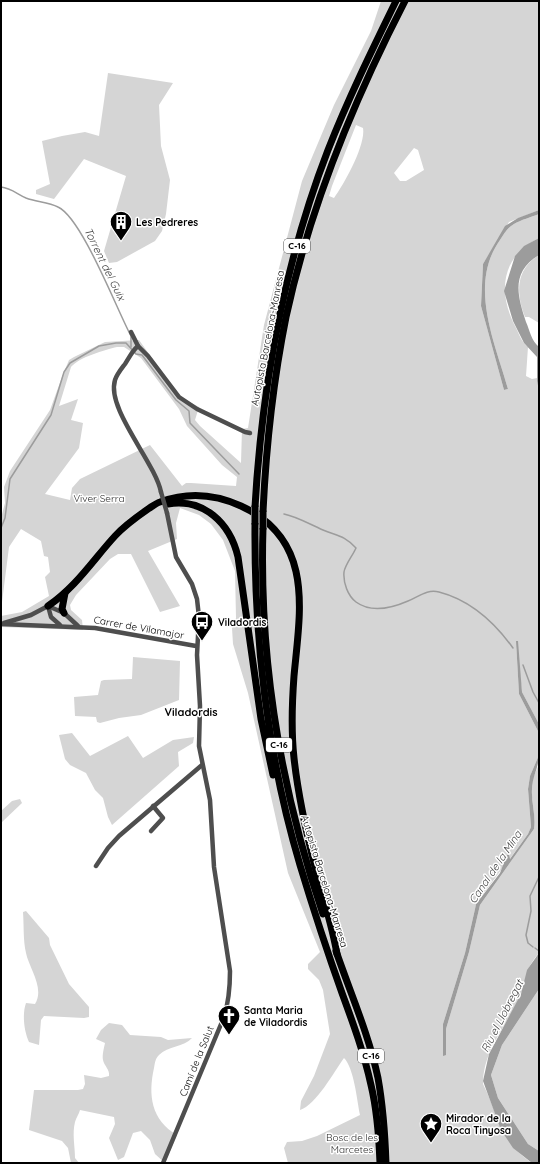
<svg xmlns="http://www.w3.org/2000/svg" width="540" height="1164" font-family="Quicksand,sans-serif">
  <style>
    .green { fill: #d5d5d5; fill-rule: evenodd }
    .water { fill: #9c9c9c }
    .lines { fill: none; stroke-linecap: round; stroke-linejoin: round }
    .stream { stroke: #9c9c9c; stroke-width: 1.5 }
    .highway-casing { stroke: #dbdbdb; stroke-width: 8 }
    .minor { stroke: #4e4e4e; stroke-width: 4.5 }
    .highway { stroke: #000; stroke-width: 7 }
    .highway-bridge-casing { stroke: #dbdbdb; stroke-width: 8; stroke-linecap: butt }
    .minor-bridge { stroke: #4e4e4e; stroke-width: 4.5 }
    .highway-bridge { stroke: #000; stroke-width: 7 }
    .labels { text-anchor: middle; stroke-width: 3; stroke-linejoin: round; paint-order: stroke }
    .shield { fill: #fff; stroke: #4c4c4c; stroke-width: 1 }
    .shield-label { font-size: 9px; font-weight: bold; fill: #000 }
    .poi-label { font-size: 10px; font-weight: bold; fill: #000; stroke: #fff; text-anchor: start }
    .street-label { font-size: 10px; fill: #000; stroke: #fff }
    .park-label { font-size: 10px; fill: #2c2c2c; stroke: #fff }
    .water-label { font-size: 11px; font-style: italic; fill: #3d3d3d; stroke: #fff }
    .neighbourhood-label { font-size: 11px; font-weight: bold; fill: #000; stroke: #fff }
  </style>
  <rect width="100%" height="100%" fill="#fff"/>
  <g class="green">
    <path d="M 381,1 L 539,1 L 539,210 L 509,222 L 483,264 L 481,306 L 504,390 L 508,389 C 495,342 468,285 500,240 C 504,234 507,228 514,224 C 521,220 531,217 539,214 L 539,238 C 502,256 497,291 515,326 C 519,333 521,342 528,347 L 526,376 L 532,379 L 537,378 L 539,390 L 539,724 L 522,692 L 516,641 L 519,694 L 539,733 L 539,755 L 530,776 L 528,789 L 531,827 L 528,834 L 509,860 L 507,855 L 504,866 L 476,904 L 475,909 L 465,953 L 443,1024 L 443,1055 L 446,1055 L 446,1029 L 469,952 L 480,905 L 534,829 C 536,813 530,798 532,782 C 533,776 537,770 539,764 L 539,953 C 524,970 528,977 521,994 C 508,1025 483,1049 483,1084 C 499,1116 499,1141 532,1163 L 288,1163 L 284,1148 L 287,1142 L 302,1141 L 317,1136 L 360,1115 C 357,1100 354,1068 344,1058 C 334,1072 316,1105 300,1110 L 301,1101 L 314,1076 L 330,1034 L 323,990 L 319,980 L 308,969 L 308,964 L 320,952 L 288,873 L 248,693 L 233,644 L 232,628 L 236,618 L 235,571 L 223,540 L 211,524 L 199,515 L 180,508 L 176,523 L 177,539 L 148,551 L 180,606 L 160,612 L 131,554 L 118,554 L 110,559 L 76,595 L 70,605 L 71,610 L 82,620 L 83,630 L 1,627 L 1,616 L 22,612 L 49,596 L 45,577 L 50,572 L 48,557 L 44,556 L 41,541 L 21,529 L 9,547 L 1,610 L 1,518 L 5,503 L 4,487 L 10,471 L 50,410 L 62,377 L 69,360 L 74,357 L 105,342 L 139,340 L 180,397 L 199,407 L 195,420 L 200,426 L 241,463 L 242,429 L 248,428 L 264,325 L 302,181 L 334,105 L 371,31 ZM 356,125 L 363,128 C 366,145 344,184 334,198 L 329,196 L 332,186 ZM 414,148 L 418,150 L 424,170 L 406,181 L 400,181 L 394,173 ZM 117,347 L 124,347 L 141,358 L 179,409 L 187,426 L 222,465 L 237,477 L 236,486 L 191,483 L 186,483 L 182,486 L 150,445 L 80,479 L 72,488 L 70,500 L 45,494 L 79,448 L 83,423 L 71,420 L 78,399 L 59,406 L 71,367 C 79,357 105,350 117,347 Z"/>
    <polygon points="108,73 173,83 159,105 161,146 170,180 166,214 162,231 155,241 117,262 109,263 104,251 126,176 84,159 54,199 36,194 36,190 50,184 42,141 62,136 85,132 99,136"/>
    <path d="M 539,255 L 539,323 L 529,317 L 525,317 C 516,293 515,270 539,255 Z"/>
    <polygon points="133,657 180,661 179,700 141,715 119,718 100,723 97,722 96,717 75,716 74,697 98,695 101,681 104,680 132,679"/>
    <polygon points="72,733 90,756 128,736 143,758 173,740 194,737 193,743 178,752 179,766 112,825 108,817 103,798 95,790 86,773 70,765 65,759 59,735"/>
    <polygon points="20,799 22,803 1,823 1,811 12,801"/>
    <path d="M 26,911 L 49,938 L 50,945 L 69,984 L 89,1007 L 89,1017 L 84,1018 L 44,1016 L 41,1020 L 39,1045 L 29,1042 C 24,1031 22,1014 26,1003 L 35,1004 C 45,988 29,968 26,953 C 23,940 24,925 23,912 Z"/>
    <polygon points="539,989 539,1151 528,1144 498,1098 491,1075 502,1045"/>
    <path d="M 109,1023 L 122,1025 L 130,1035 L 161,1037 L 168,1040 L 192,1038 C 184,1047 168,1046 159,1055 C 155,1059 155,1063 154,1068 C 148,1095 151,1120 177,1135 L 165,1163 L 155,1154 L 150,1140 L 141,1131 L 133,1133 L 124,1157 L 118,1160 L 109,1138 L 115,1124 L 114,1117 L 80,1110 C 79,1114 76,1118 75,1122 C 72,1134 75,1146 75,1158 L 79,1163 L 71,1163 L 68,1148 L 62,1141 L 29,1130 L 34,1090 L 78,1090 L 83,1089 L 85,1084 L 84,1075 L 101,1078 L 109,1076 C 110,1069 104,1066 103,1060 C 102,1055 104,1048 105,1043 L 96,1039 L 101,1030 Z"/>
  </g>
  <g class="water">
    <path d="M 539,210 L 539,214 C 531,217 521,220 514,224 C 507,228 504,234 500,240 C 468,285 495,342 508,389 L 504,390 L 481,306 L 483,264 L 505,226 L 518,218 Z"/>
    <path d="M 539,238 L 539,255 C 511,272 517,295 526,322 C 530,331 531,340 539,347 L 539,390 L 537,381 L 537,357 L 524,343 L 513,321 L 504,291 L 515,256 L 524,246 Z"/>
    <polygon points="516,641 518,641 522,692 539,724 539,733 519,694"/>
    <path d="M 539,755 C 539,767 532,777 532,789 C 531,802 536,815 534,829 L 480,905 L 469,952 L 446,1029 L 446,1055 L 443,1056 L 443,1024 L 465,953 L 475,909 L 476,904 L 500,873 L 507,855 L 509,855 L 510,859 L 528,834 L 531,827 L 528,789 L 530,776 Z"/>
    <polygon points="539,953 539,989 502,1045 491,1075 498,1098 528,1144 539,1151 539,1163 532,1163 513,1148 501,1130 483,1081 489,1054 521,994 527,970"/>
  </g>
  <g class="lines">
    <g class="stream">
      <path d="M 1,187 C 11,188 17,194 26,198 C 36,202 48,202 58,207 C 82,218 117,310 131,336 L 131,347"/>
      <path d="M 284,514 C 298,517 309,524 323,530 C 337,536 344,535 356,548 C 353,555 345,565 344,572 C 343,583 348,596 356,602 C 371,613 392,608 408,601 C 419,597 426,589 439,592 C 470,600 495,623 513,648"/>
      <polyline points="1,528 5,518 10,479 51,415 64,372 70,363 99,346 116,343 126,343 136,354 142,355 176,400 189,411 190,423 239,474"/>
      <polyline points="523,665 533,692 539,703"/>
      <polyline points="533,947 528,943 526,935 531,911 530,896 539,877"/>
      <polyline points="535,948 539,951"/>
    </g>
    <g class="highway-casing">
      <g id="highway">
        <path d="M 168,504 C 204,498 230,523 238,557 L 261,719 L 273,775"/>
        <path d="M 255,507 C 262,385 284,264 328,150 C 348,99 372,50 396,1"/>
        <path d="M 263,512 C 266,447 273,382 286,317 C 310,206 353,102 405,1"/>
        <path d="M 255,523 C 254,639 267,754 300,865 C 313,908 327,951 342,993 C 353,1023 364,1053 371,1085 C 377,1110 379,1137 380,1163"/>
        <path d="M 263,528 C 259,659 281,791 323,914"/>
        <path d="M 48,606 C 76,587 93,560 115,536 C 126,524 138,516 151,507 C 154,505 157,503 160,502 C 187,492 215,494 241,506 C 315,540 300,611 294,676 C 292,703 291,731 294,758 C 298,795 306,831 315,867 C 322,896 332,924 337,954"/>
        <polyline points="64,613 62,609 65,593"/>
        <path d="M 336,951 C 350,992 369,1035 378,1078 C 383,1106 385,1134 386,1163"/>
      </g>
    </g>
    <g class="minor">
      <polyline points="131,332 138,346 148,356 179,397 197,409 245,432 250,433"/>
      <path d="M 138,346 C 132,351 129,358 125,364 C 122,368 117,374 115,380 C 106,409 155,462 161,492"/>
      <polyline points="48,606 51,617 60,625"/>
      <polyline points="4,623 31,615 48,606 64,613 78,626"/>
      <polyline points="1,624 95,628 196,646"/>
      <polyline points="151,831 163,818 153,806"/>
      <polyline points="96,866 108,848 119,836 202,765"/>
      <path d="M 163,1163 L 224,1017 C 229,1001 230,987 230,971 L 214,867 L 210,800 L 199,746 L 200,706 L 197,655 L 199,617 L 197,599 L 192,584 L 176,557 L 167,513"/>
    </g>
    <use href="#highway" class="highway"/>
    <g class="highway-bridge-casing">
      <g id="highway-bridge">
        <polyline points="255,523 255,507"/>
        <polyline points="263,528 263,512"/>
      </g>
    </g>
    <polyline class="minor-bridge" points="161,492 167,513"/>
    <use href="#highway-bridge" class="highway-bridge"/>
  </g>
  <defs>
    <g id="building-pin" transform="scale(1.15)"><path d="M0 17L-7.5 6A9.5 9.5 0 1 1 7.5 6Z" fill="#000" stroke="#fff"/><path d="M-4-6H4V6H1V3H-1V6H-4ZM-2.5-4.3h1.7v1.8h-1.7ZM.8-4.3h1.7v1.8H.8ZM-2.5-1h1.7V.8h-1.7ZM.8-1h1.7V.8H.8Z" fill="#fff"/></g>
    <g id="bus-pin" transform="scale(1.15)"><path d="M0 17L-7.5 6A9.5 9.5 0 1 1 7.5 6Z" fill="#000" stroke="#fff"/><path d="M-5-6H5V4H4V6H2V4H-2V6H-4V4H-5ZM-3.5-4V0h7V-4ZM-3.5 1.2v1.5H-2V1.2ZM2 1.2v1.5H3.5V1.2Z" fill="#fff"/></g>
    <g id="church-pin" transform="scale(1.15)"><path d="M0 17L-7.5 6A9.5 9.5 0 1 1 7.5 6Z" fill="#000" stroke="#fff"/><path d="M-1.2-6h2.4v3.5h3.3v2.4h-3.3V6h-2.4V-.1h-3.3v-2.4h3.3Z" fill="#fff"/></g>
    <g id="sight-pin" transform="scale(1.15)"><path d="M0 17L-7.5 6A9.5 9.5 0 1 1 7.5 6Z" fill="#000" stroke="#fff"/><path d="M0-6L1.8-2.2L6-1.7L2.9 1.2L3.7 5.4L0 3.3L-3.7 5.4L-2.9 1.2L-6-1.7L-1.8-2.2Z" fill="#fff"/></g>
  </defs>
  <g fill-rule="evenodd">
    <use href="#building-pin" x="121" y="222"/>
    <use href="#bus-pin" x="202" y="622"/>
    <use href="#church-pin" x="229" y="1016"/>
    <use href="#sight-pin" x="431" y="1124"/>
  </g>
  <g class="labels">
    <g class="shield">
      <rect x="284" y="239" width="26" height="14" rx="3"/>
      <rect x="266" y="738" width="26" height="14" rx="3"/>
      <rect x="358" y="1049" width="26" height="14" rx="3"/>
    </g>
    <g class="shield-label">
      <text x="297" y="249">C-16</text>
      <text x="279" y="748">C-16</text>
      <text x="371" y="1059">C-16</text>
    </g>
    <g class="poi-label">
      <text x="136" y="226">Les Pedreres</text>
      <text x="218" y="626">Viladordis</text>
      <text x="244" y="1014">Santa Maria<tspan x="244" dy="12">de Viladordis</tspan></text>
      <text x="446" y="1122">Mirador de la<tspan x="446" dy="12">Roca Tinyosa</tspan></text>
    </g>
    <g class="street-label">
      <text transform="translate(267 338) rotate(-79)" y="4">Autopista Barcelona-Manresa</text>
      <text transform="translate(139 627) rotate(10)" y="4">Carrer de Vilamajor</text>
      <text transform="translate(325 881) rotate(73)" y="4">Autopista Barcelona-Manresa</text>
      <text transform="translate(196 1061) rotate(-68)" y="4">Camí de la Salut</text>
    </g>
    <g class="park-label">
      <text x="99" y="502">Viver Serra</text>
      <text x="352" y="1141">Bosc de les<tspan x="352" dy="12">Marcetes</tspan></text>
    </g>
    <g class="water-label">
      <text transform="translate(105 264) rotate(64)" y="4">Torrent del Guix</text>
      <text transform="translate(495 867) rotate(-56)" y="4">Canal de la Mina</text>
      <text transform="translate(502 1016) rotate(-63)" y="4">Riu el Llobregat</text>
    </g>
    <g class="neighbourhood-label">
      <text x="191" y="716">Viladordis</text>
    </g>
  </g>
  <rect width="540" height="1164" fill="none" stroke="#000000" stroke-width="4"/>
</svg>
